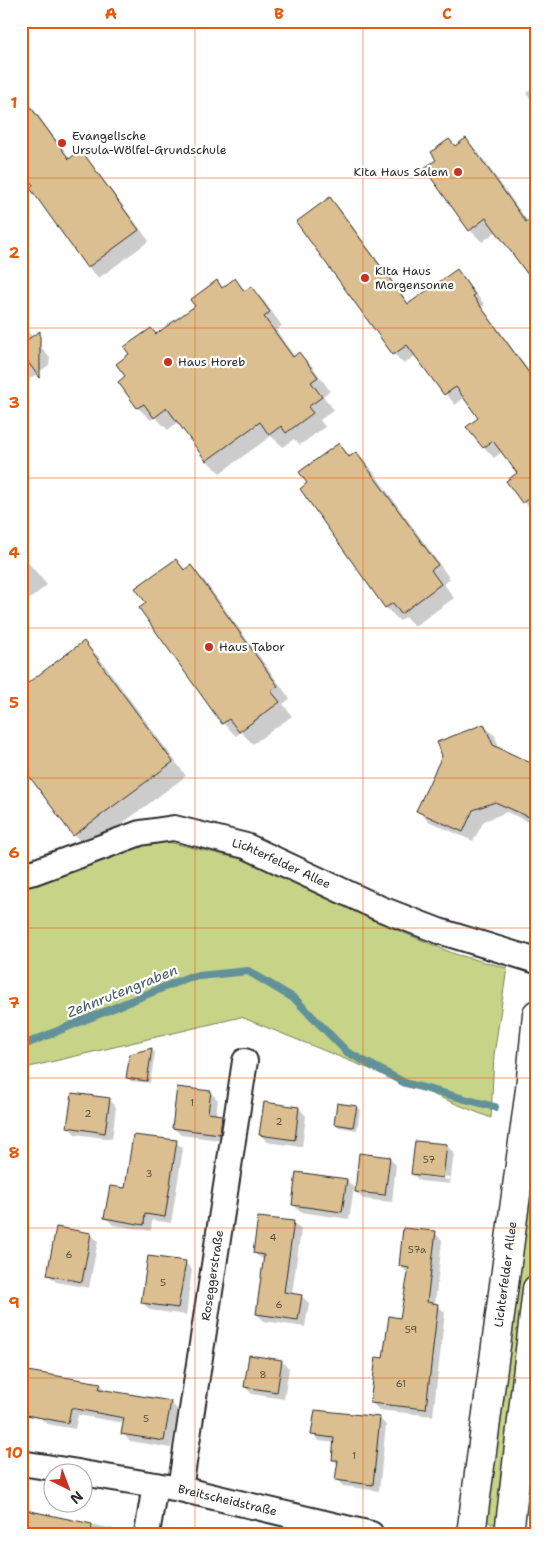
<svg xmlns="http://www.w3.org/2000/svg" width="558" height="1555" font-family="'Shantell Sans',sans-serif">
  <style>
    .green { fill: #c7d387; stroke: #797f59 }
    .shadow { fill: #0003; fill-rule: evenodd }
    .lines { fill: none; stroke-linecap: round; stroke-linejoin: round }
    .stream { stroke: #629299; stroke-width: 8 }
    .building { fill: #dcbf90; stroke: #2b2b2b }
    .minor-casing { stroke: #2b2b2b; stroke-width: 28 }
    .secondary-casing { stroke: #2b2b2b; stroke-width: 31 }
    .minor { stroke: #fff; stroke-width: 24 }
    .secondary { stroke: #fff; stroke-width: 28 }
    .grid { fill: none; stroke: #e8590c; stroke-width: 1; stroke-opacity: 0.55 }
    .poi-dot { fill: #c8321e; stroke: #fff; stroke-width: 2 }
    .labels { text-anchor: middle; stroke-width: 4.5; stroke-linejoin: round; paint-order: stroke }
    .number-label { font-size: 10px; fill: #575044 }
    .poi-label { font-size: 12px; fill: #2b2b2b; stroke: #fff; text-anchor: start }
    .street-label { font-size: 12px; fill: #2b2b2b; stroke: #fff }
    .water-label { font-size: 14px; font-style: italic; fill: #475e62; stroke: #fff }
    .neatline { fill: none; stroke: #e8590c; stroke-width: 2 }
    .grid-label { font-size: 16px; text-anchor: middle; font-weight: bold; fill: #e8590c }
  </style>
  <rect width="100%" height="100%" fill="#fff"/>
  <filter id="ink" filterUnits="userSpaceOnUse"><feTurbulence type="fractalNoise" baseFrequency=".02" numOctaves="2"/><feDisplacementMap in="SourceGraphic" scale="10" xChannelSelector="R" yChannelSelector="G"/><feConvolveMatrix kernelMatrix="1 2 1 2 8 2 1 2 1" color-interpolation-filters="sRGB"/></filter>
  <g filter="url(#ink)">
    <g class="green">
      <polygon points="164,841 254,862 373,920 455,954 507,968 494,1055 491,1118 241,1017 21,1069 21,889 104,853"/>
      <polygon points="537,1091 537,1236 503,1520 501,1523 491,1524 487,1520 515,1261"/>
    </g>
    <g class="shadow">
      <polygon points="537,86 537,109 526,93"/>
      <polygon points="21,92 71,160 81,152 91,163 149,241 99,278 88,267 31,188 35,186 21,167"/>
      <polygon points="449,140 456,147 466,140 478,152 528,222 537,285 497,231 482,242 470,230 438,160"/>
      <polygon points="330,199 340,209 410,305 457,270 485,305 482,307 537,382 537,510 533,512 508,482 519,473 503,451 494,458 484,447 480,419 465,397 455,405 416,355 404,364 394,354 298,222"/>
      <polygon points="235,280 246,291 251,288 264,301 282,326 276,330 295,357 299,353 312,366 330,391 323,396 334,410 320,420 325,427 300,445 294,439 283,447 271,436 220,473 207,461 179,421 168,430 155,417 151,420 138,408 120,382 127,377 157,335 196,307 217,282 223,289"/>
      <polygon points="21,323 50,358 49,365 21,385"/>
      <polygon points="339,444 351,457 356,453 369,466 450,579 444,584 454,598 415,626 405,617 400,621 386,608 301,489 309,484"/>
      <polygon points="21,554 47,585 21,606"/>
      <polygon points="176,560 186,570 191,567 204,580 290,699 283,704 292,716 253,744 241,732 236,736 223,723 147,603"/>
      <polygon points="84,643 98,656 186,776 88,849 74,835 21,763"/>
      <polygon points="484,726 495,736 500,750 537,767 537,826 507,812 484,821 473,841 428,821 418,810"/>
      <polygon points="152,1049 155,1053 150,1083 131,1081 128,1078 131,1055"/>
      <polygon points="210,1092 218,1100 216,1115 222,1116 229,1124 227,1141 181,1135 173,1128"/>
      <polygon points="109,1099 116,1107 112,1139 75,1134 68,1127"/>
      <polygon points="265,1103 299,1108 306,1116 302,1147 267,1142 260,1134"/>
      <polygon points="356,1107 360,1110 357,1130 339,1127 335,1124"/>
      <polygon points="176,1142 183,1149 171,1223 152,1220 151,1231 113,1225 106,1218 126,1190"/>
      <path d="M 446,1145 L 454,1153 L 450,1184 L 420,1181 L 412,1174 ZM 419,1174 L 450,1177 L 449,1180 L 419,1176 Z"/>
      <polygon points="389,1158 396,1165 392,1202 363,1199 356,1192"/>
      <polygon points="347,1180 354,1188 349,1219 300,1212 293,1204"/>
      <polygon points="293,1222 301,1230 292,1294 301,1296 309,1303 305,1327 264,1321 257,1314 265,1261 254,1253"/>
      <polygon points="435,1233 442,1240 435,1304 445,1312 433,1416 379,1410 372,1403 384,1359 401,1319 409,1274 400,1266"/>
      <polygon points="90,1234 98,1241 89,1288 56,1282 49,1275"/>
      <polygon points="185,1262 192,1270 186,1315 150,1310 142,1302"/>
      <polygon points="281,1361 289,1368 284,1399 252,1394 245,1387"/>
      <polygon points="100,1384 107,1391 171,1403 178,1410 171,1448 130,1441 123,1434 124,1423 78,1415 75,1429 47,1424 40,1417"/>
      <polygon points="316,1411 380,1419 386,1425 379,1491 343,1486 337,1480 338,1465 333,1459 335,1443 319,1441 313,1434"/>
      <polygon points="21,1510 119,1530 123,1534 21,1534"/>
    </g>
    <g class="lines">
      <polyline class="stream" points="21,1046 189,977 248,971 295,999 347,1052 405,1083 495,1107"/>
    </g>
    <g class="building">
      <polygon points="21,94 69,159 81,150 139,230 87,268 30,188 33,185 21,169"/>
      <polygon points="466,138 526,222 537,214 537,287 486,218 469,231 424,168 436,160 431,152 449,139 455,146"/>
      <polygon points="330,197 408,304 457,269 475,295 473,296 537,384 537,499 534,495 522,503 506,481 517,473 493,441 483,448 466,427 478,418 456,387 444,395 407,345 393,355 296,222"/>
      <polygon points="235,278 244,291 251,286 270,312 264,317 293,357 299,352 318,377 311,382 322,397 308,407 313,413 286,433 281,426 269,435 260,422 206,461 167,408 154,418 144,404 137,408 118,382 125,376 116,364 129,354 124,347 151,328 156,334 195,306 190,300 217,280 222,288"/>
      <polygon points="40,331 40,378 21,353 21,344"/>
      <polygon points="339,443 349,457 356,452 438,565 431,570 441,584 401,614 393,603 385,608 300,489 307,483 299,472"/>
      <polygon points="176,559 184,570 191,565 278,686 271,691 280,702 239,732 229,719 222,724 139,608 146,603 135,588"/>
      <polygon points="84,641 173,762 73,836 21,765 21,688"/>
      <polygon points="484,724 493,745 537,766 537,799 529,817 495,802 473,810 463,832 416,811 442,756 437,742"/>
      <polygon points="152,1048 147,1081 126,1078 130,1054"/>
      <polygon points="177,1087 211,1091 208,1113 222,1115 220,1134 172,1128"/>
      <polygon points="72,1093 110,1098 105,1133 67,1127"/>
      <polygon points="264,1102 299,1107 295,1140 259,1135"/>
      <polygon points="337,1103 357,1106 353,1127 334,1124"/>
      <polygon points="133,1135 177,1140 165,1217 145,1214 144,1225 104,1218 110,1186 125,1188"/>
      <polygon points="415,1141 447,1144 443,1178 411,1174"/>
      <polygon points="359,1153 390,1157 385,1195 355,1192"/>
      <polygon points="296,1172 347,1179 342,1212 292,1205"/>
      <polygon points="258,1217 294,1221 284,1292 302,1295 298,1320 256,1314 264,1255 253,1253"/>
      <polygon points="56,1227 91,1233 82,1282 47,1275"/>
      <polygon points="403,1228 436,1231 427,1302 438,1304 426,1409 370,1403 376,1357 383,1358 389,1316 400,1318 409,1268 399,1266"/>
      <polygon points="148,1256 186,1261 178,1308 141,1303"/>
      <polygon points="249,1355 282,1360 277,1392 244,1387"/>
      <polygon points="21,1370 101,1383 99,1389 171,1401 164,1441 121,1434 124,1418 71,1408 68,1423 21,1414"/>
      <polygon points="315,1410 380,1417 373,1485 335,1480 338,1460 332,1460 334,1438 311,1435"/>
      <polygon points="21,1509 92,1524 91,1534 21,1534"/>
    </g>
    <g class="lines">
      <g class="minor-casing">
        <g id="minor">
          <path id="s1" d="M 21,875 L 34,872 L 140,833 L 174,828 L 246,846 L 379,908 L 439,931 L 537,961"/>
          <polyline points="21,1463 78,1472"/>
          <path id="s2" d="M 82,1473 L 180,1489 L 371,1534"/>
          <path id="s3" d="M 180,1489 L 245,1061"/>
          <polyline points="147,1534 155,1485"/>
        </g>
      </g>
      <g class="secondary-casing">
        <g id="secondary">
          <path id="s4" d="M 471,1534 L 530,1089 L 537,1014"/>
          <polyline points="509,1534 537,1289"/>
        </g>
      </g>
      <use href="#minor" class="minor"/>
      <use href="#secondary" class="secondary"/>
    </g>
  </g>
  <path class="grid" d="M 195,21 L 195,1534M 363,21 L 363,1534M 21,178 L 537,178M 21,328 L 537,328M 21,478 L 537,478M 21,628 L 537,628M 21,778 L 537,778M 21,928 L 537,928M 21,1078 L 537,1078M 21,1228 L 537,1228M 21,1378 L 537,1378"/>
  <g class="poi-dot">
    <circle cx="62" cy="143" r="5"/>
    <circle cx="458" cy="172" r="5"/>
    <circle cx="365" cy="278" r="5"/>
    <circle cx="168" cy="362" r="5"/>
    <circle cx="209" cy="647" r="5"/>
  </g>
  <g class="labels">
    <g class="number-label">
      <text x="192" y="1106">1</text>
      <text x="88" y="1117">2</text>
      <text x="279" y="1125">2</text>
      <text x="429" y="1163">57</text>
      <text x="149" y="1177">3</text>
      <text x="273" y="1241">4</text>
      <text x="417" y="1253">57a</text>
      <text x="69" y="1258">6</text>
      <text x="163" y="1286">5</text>
      <text x="279" y="1308">6</text>
      <text x="411" y="1333">59</text>
      <text x="263" y="1378">8</text>
      <text x="401" y="1387">61</text>
      <text x="146" y="1422">5</text>
      <text x="354" y="1459">1</text>
    </g>
    <g class="poi-label">
      <text x="72" y="140">Evangelische<tspan x="72" dy="14">Ursula-Wölfel-Grundschule</tspan></text>
      <text x="448" y="176" text-anchor="end">Kita Haus Salem</text>
      <text x="375" y="275">Kita Haus<tspan x="375" dy="14">Morgensonne</tspan></text>
      <text x="178" y="366">Haus Horeb</text>
      <text x="219" y="651">Haus Tabor</text>
    </g>
    <g class="street-label">
      <text dy="4" stroke="none"><textPath href="#s1" startOffset="274">Lichterfelder Allee</textPath></text>
      <text dy="4" stroke="none"><textPath href="#s4" startOffset="262">Lichterfelder Allee</textPath></text>
      <text dy="4" stroke="none"><textPath href="#s3" startOffset="216">Roseggerstraße</textPath></text>
      <text dy="4" stroke="none"><textPath href="#s2" startOffset="148">Breitscheidstraße</textPath></text>
    </g>
    <g class="water-label">
      <text transform="translate(122 991) rotate(-22)" y="5">Zehnrutengraben</text>
    </g>
  </g>
  <rect width="558" height="1555" fill="none" stroke="#fff" stroke-width="55"/>
  <g transform="translate(68 1488) rotate(138)"><circle r="24" fill="#ffffff" stroke="#aaaaaa"/>
  <path d="M0-4L9 19L0 12L-9 19Z" fill="#c8321e"/>
  <text y="-8" font-size="14" font-weight="bold" text-anchor="middle" fill="#2b2b2b">N</text>
  </g>
  <rect x="28" y="28" width="502" height="1500" class="neatline"/>
  <g class="grid-label">
    <text x="111" y="19">A</text>
    <text x="279" y="19">B</text>
    <text x="447" y="19">C</text>
    <text x="14" y="108">1</text>
    <text x="14" y="258">2</text>
    <text x="14" y="408">3</text>
    <text x="14" y="558">4</text>
    <text x="14" y="708">5</text>
    <text x="14" y="858">6</text>
    <text x="14" y="1008">7</text>
    <text x="14" y="1158">8</text>
    <text x="14" y="1308">9</text>
    <text x="14" y="1458">10</text>
  </g>
</svg>
